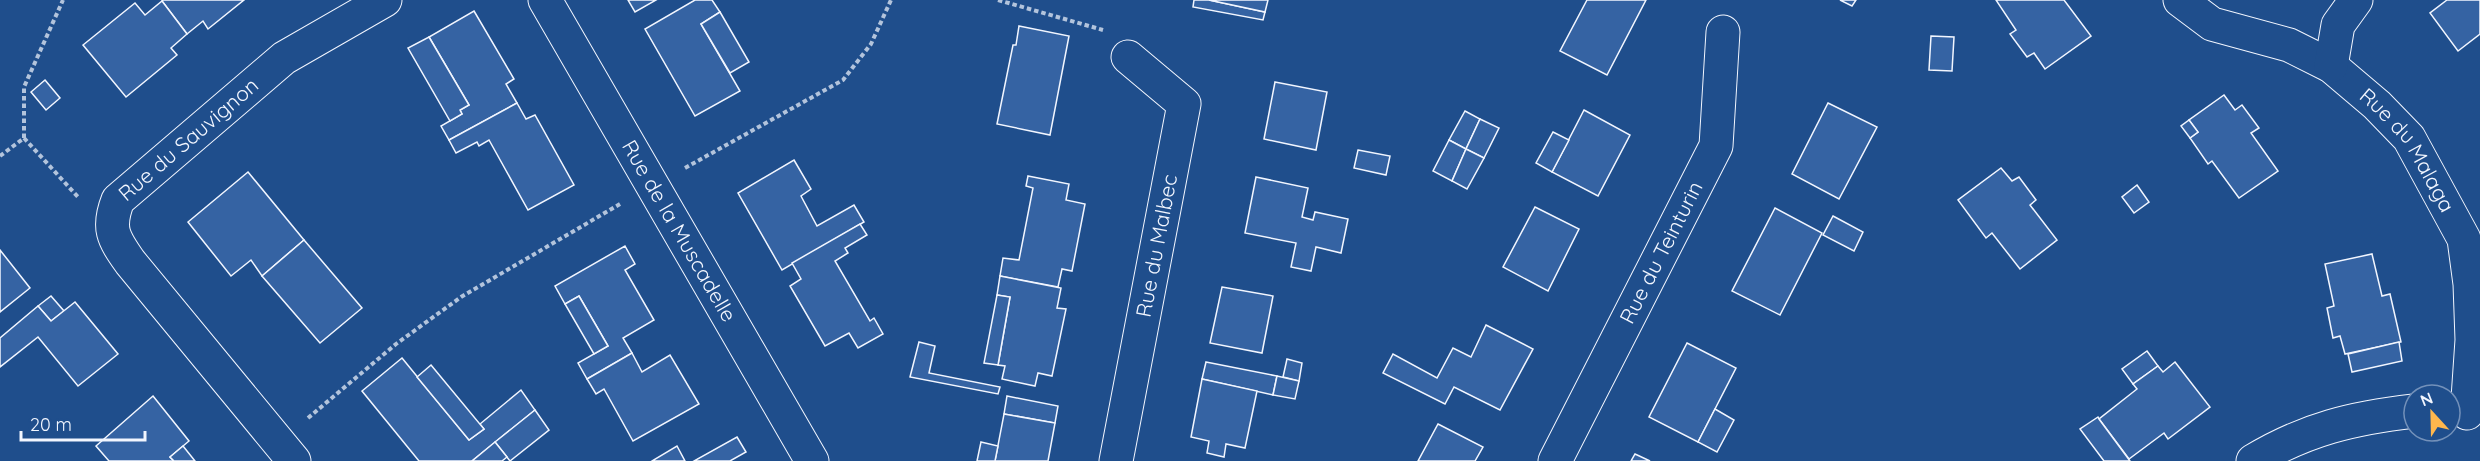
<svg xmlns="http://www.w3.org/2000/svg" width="2480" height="461" font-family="Quicksand,sans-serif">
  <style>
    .building { fill: #3563a3; stroke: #f2f6ff; stroke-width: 1.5 }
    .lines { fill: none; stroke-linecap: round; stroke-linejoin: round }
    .minor-casing { stroke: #f2f6ff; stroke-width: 35 }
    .path { stroke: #b3c4dc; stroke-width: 4; stroke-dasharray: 4.5 3; stroke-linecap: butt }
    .minor { stroke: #1f4e8c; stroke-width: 33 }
    .labels { text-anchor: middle; stroke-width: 4.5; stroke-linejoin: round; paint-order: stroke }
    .street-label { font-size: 21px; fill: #f2f6ff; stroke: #1f4e8c }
  </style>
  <rect width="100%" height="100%" fill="#1f4e8c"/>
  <g class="building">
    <polygon points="163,0 244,0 208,29 203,21 187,34 162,1"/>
    <polygon points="628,0 656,0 635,12"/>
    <polygon points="695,0 712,0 720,12 701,24 740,91 695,116 645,29"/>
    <polygon points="1194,0 1209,0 1265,12 1263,20 1193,7"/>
    <polygon points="1209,0 1268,0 1265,12"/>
    <polygon points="1587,0 1646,0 1607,75 1560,51"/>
    <polygon points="1840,0 1856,0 1852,6"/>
    <polygon points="1996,0 2064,0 2091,36 2045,69 2034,53 2027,57 2010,34 2016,30"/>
    <polygon points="2447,0 2480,0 2480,34 2458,51 2430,13"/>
    <polygon points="162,1 187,34 171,48 177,55 126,97 83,45 135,3 145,15"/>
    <polygon points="474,11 514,79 506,84 517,103 449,140 441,126 462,114 460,110 469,105 429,37"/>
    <polygon points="720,12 749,62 730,73 701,24"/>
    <polygon points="1019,26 1069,36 1050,135 997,124 1013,45 1016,45"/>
    <polygon points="1931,36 1954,37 1952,71 1929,70"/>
    <polygon points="429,37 469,105 460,110 462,114 450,121 408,48"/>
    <polygon points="45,80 60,98 46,110 31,92"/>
    <polygon points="1275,82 1327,92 1316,150 1264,139"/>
    <polygon points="2224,95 2235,110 2242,105 2259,128 2251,133 2278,171 2239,198 2212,161 2208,164 2190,138 2198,132 2189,120"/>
    <polygon points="517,103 526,119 535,115 574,185 528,210 489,140 479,146 477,142 456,153 449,140"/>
    <polygon points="1828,103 1877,127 1839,199 1792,174"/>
    <polygon points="1584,110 1630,135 1598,196 1552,172"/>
    <polygon points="1465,111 1480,119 1466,149 1449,140"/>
    <polygon points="1480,119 1499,128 1484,158 1466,149"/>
    <polygon points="2189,120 2198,132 2190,138 2181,126"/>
    <polygon points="1553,132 1569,140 1552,172 1536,163"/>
    <polygon points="1449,140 1466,149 1452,181 1433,171"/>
    <polygon points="1466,149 1484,158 1467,189 1452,181"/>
    <polygon points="1358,150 1390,156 1386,175 1354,168"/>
    <polygon points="794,160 811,189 801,196 817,226 854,205 864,222 782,270 738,193"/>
    <polygon points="2001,168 2012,181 2019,177 2036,200 2030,205 2057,240 2020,269 1992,233 1986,238 1958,200"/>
    <polygon points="248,172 304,240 262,276 251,260 231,276 188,222"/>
    <polygon points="1028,176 1069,184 1066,200 1085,204 1072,271 1062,269 1058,287 1000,276 1003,258 1019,260 1033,188 1026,186"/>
    <polygon points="1256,177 1308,188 1302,217 1313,220 1315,212 1348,219 1341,253 1316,247 1311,271 1291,267 1296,243 1245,233"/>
    <polygon points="2137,185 2149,202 2134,213 2122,197"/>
    <polygon points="1535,207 1579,229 1548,291 1503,267"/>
    <polygon points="1775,208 1822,233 1780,315 1732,291"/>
    <polygon points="1833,216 1863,232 1854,251 1823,235"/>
    <polygon points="860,224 867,235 845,248 848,253 835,261 870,321 874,318 883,334 858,348 849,333 825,346 790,286 801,279 792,263"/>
    <polygon points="304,240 362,308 320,343 262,276"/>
    <polygon points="625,246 635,264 625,270 654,320 623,338 632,353 587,379 578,363 608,346 579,296 565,304 555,286"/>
    <polygon points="0,250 30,288 0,312"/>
    <polygon points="2372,254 2382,296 2390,294 2401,342 2345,354 2340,336 2333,338 2327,308 2334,306 2325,264"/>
    <polygon points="1000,276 1061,288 1057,308 1066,309 1052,376 1038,373 1035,386 1002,379 1005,366 998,365 1010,297 997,295"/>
    <polygon points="1222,287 1273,296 1262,353 1210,343"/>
    <polygon points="997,295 1010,297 998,365 984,363"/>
    <polygon points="51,296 64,311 51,321 38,306"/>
    <polygon points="579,296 608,346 594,354 565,304"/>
    <polygon points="75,302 118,354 78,386 38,337 0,367 0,338 38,306 51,321"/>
    <polygon points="1486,325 1533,349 1500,410 1454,387 1445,404 1383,373 1393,354 1437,378 1453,348 1471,357"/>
    <polygon points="919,342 935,346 929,373 1000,387 998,394 910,377"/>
    <polygon points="2399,342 2402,361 2352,372 2348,354"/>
    <polygon points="1687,343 1736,368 1698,442 1649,417"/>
    <polygon points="2147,351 2158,366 2133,384 2122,369"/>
    <polygon points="632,353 642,372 670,355 699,404 633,441 604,389 596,394 587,379"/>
    <polygon points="402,358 469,440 484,429 480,424 521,390 535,410 472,461 419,461 362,391"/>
    <polygon points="1287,359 1302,363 1299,381 1283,377"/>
    <polygon points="1206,362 1277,376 1273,395 1202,379"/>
    <polygon points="2175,362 2210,407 2168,439 2164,433 2129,459 2099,419 2137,389 2133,384 2158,366 2163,372"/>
    <polygon points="431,365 484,429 469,440 417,377"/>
    <polygon points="1277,376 1299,381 1295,399 1273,395"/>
    <polygon points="1202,379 1257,391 1245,448 1226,444 1224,457 1207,453 1209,441 1191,437"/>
    <polygon points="153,396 189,441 170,457 174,461 109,461 96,446"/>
    <polygon points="1007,396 1058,406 1055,423 1004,414"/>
    <polygon points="1715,409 1734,420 1717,452 1698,442"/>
    <polygon points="535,410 549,430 510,461 495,442"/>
    <polygon points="1004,414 1055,423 1048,461 995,461"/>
    <polygon points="2098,417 2099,419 2130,461 2104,461 2080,429"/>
    <polygon points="1438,424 1483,447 1475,461 1418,461"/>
    <polygon points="737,437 746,452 730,461 694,461"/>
    <polygon points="495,442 507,457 502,461 472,461"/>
    <polygon points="981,442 998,446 995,461 977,461"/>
    <polygon points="183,446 195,461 174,461 170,457"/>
    <polygon points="677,446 685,461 652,461"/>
    <polygon points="1635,454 1650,461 1631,461"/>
  </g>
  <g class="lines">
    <g class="minor-casing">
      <g id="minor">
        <path id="s1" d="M 545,0 L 812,461"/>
        <path id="s2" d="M 2180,0 L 2212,24 L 2289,45 L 2331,66 L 2377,105 L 2409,138 L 2464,239 L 2470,284 L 2472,340 L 2467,413"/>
        <polyline points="2331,66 2338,25 2356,0"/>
        <path id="s3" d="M 294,461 L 130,262 C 113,238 107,228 118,200 L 284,58 L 385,0"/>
        <path id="s4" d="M 1116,461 L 1184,104 L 1128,57"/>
        <path id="s5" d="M 1555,461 L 1716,146 L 1723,32"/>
        <path d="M 2253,461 C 2306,429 2353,418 2414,411"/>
      </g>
    </g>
    <g class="path">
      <polyline points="998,0 1103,30"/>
      <polyline points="24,138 24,87 63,0"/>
      <polyline points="0,156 24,138 78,197"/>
      <polyline points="685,168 843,80 871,44 891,0"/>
      <polyline points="308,418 396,344 461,297 620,204"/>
    </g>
    <use href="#minor" class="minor"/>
  </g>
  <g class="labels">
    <g class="street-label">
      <text dy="7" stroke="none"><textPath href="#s3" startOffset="418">Rue du Sauvignon</textPath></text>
      <text dy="7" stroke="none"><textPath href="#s2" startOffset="282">Rue du Malaga</textPath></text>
      <text dy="7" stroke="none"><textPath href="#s1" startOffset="267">Rue de la Muscadelle</textPath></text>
      <text dy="7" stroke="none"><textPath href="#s4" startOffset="219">Rue du Malbec</textPath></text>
      <text dy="7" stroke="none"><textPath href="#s5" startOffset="234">Rue du Teinturin</textPath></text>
    </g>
  </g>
  <g transform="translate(2432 413) rotate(338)"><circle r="28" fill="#1f4e8c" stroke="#7391ba" stroke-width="1.5"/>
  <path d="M0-4.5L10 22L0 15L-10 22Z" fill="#ffb74d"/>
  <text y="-9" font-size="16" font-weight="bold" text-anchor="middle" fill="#f2f6ff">N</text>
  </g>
  <path d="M21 431v9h124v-9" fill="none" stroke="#f2f6ff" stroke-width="3"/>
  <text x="30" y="431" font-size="18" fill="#f2f6ff" stroke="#1f4e8c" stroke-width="4.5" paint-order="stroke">20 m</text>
</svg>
